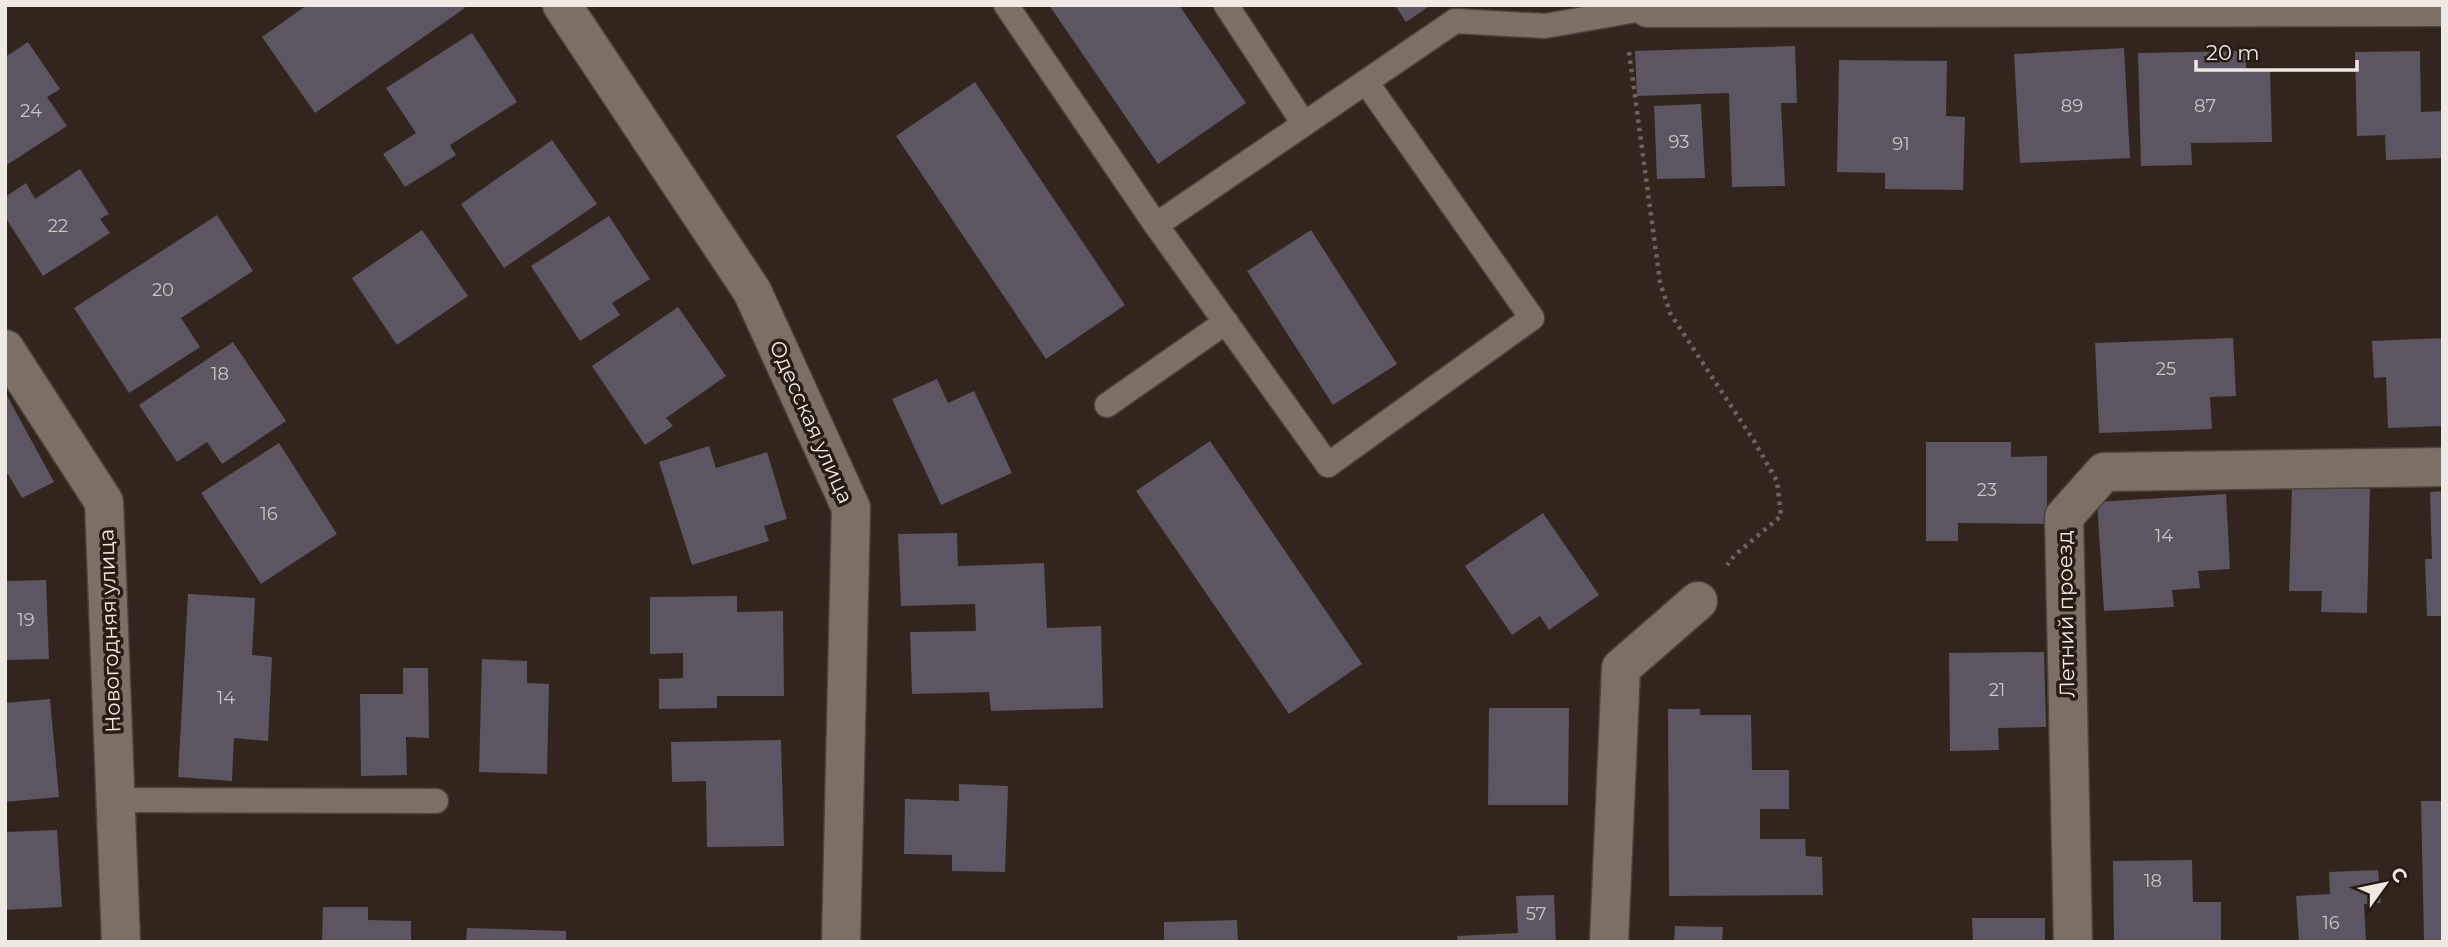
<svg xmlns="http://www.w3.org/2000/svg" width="2448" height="947" font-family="Montserrat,sans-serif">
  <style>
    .building { fill: #5d5561 }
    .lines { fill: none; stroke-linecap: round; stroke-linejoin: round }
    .lane-casing { stroke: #4c423c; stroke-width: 27 }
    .street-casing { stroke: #4c423c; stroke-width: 41 }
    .path { stroke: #6d625c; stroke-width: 4.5; stroke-dasharray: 3.5 5; stroke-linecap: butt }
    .lane { stroke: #7c6f66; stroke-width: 24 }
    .street { stroke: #7c6f66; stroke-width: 38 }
    .labels { text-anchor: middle; stroke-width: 7; stroke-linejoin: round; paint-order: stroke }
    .number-label { font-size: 18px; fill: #cbc3c2 }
    .street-label { font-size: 21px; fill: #f0e8e3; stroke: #271c14 }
  </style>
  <rect width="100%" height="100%" fill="#31251e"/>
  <g class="building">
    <polygon points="307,5 463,5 465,8 315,113 262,37"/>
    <polygon points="1049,5 1179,5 1246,103 1158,164"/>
    <polygon points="1395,5 1431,5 1406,22"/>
    <polygon points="472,33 517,102 450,145 456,155 405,187 383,154 416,133 386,88"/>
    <polygon points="28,42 60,89 47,97 67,126 5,166 5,57"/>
    <polygon points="1795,46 1797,103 1781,103 1785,186 1732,187 1729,93 1637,96 1635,51"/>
    <polygon points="2124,48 2130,158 2020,163 2014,54"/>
    <polygon points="2246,51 2246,71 2270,70 2272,142 2191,143 2192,165 2141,166 2138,53"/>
    <polygon points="2420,51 2421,112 2443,111 2443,158 2386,160 2385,135 2357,136 2355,52"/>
    <polygon points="1839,60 1947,61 1946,116 1965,117 1963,190 1885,189 1885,173 1837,172"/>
    <polygon points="975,82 1125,305 1046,359 896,136"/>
    <polygon points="1701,104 1705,178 1657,179 1654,106"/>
    <polygon points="552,140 597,204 504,268 461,204"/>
    <polygon points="80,169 109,214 100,219 110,233 43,276 5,217 5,197 26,183 35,199"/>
    <polygon points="217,215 253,271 181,318 200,347 129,393 74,308"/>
    <polygon points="609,216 650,279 612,303 620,315 580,341 531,266"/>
    <polygon points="422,230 468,296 397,345 352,278"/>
    <polygon points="1311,230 1397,364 1333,405 1247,271"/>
    <polygon points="678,307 726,376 666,418 673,426 645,445 592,366"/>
    <polygon points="2233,338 2236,396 2210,397 2212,429 2099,433 2095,343"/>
    <polygon points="2443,338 2443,426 2388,428 2386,377 2374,378 2372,341"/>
    <polygon points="233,342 286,421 222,464 207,442 177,462 139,405"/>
    <polygon points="937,379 948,403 974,391 1012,473 941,505 892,399"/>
    <polygon points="5,392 54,482 22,498 8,474 5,475"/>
    <polygon points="1210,441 1362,664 1289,714 1136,491"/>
    <polygon points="1926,442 2011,442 2011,457 2047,456 2047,524 1958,523 1958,541 1926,541"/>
    <polygon points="279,443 337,534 261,584 201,493"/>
    <polygon points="709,446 716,468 767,452 787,519 764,526 769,541 692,565 659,462"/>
    <polygon points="2292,487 2370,489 2367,613 2321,612 2322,591 2289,591"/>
    <polygon points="2443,491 2443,616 2427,616 2425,559 2432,559 2430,492"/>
    <polygon points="2226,494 2230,569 2198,571 2200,588 2172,590 2174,607 2104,611 2097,502"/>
    <polygon points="1543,513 1599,595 1549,630 1540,616 1512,635 1465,566"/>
    <polygon points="957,533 958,566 1044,563 1047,628 1101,626 1103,708 991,711 989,692 912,694 910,632 976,631 975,604 901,606 898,534"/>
    <polygon points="46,580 49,659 5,660 5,581"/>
    <polygon points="188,594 255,598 252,655 272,657 268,741 234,738 232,781 178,777"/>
    <polygon points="737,596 737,612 783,611 784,696 717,696 717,708 659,709 659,679 683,678 683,653 650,654 650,597"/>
    <polygon points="2044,652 2046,727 1998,728 1999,750 1950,751 1949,653"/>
    <polygon points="482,659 527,661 527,683 549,684 547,774 479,772"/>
    <polygon points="403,668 428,668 429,738 406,737 407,775 361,776 360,694 403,694"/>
    <polygon points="50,699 59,797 5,802 5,703"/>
    <polygon points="1489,708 1569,708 1568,805 1488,805"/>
    <polygon points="1668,709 1700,709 1700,715 1751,715 1752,770 1789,770 1789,809 1760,809 1760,839 1805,839 1806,856 1822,857 1823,895 1669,896"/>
    <polygon points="781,740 784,846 707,847 706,781 672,782 671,742"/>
    <polygon points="959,784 1008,786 1005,872 952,871 952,855 904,854 905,799 959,801"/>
    <polygon points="2421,801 2443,801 2443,942 2424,942"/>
    <polygon points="57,830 62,907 5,910 5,832"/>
    <polygon points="2192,860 2193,902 2221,902 2221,942 2114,942 2113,861"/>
    <polygon points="2378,870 2381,903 2364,904 2366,942 2299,942 2296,896 2330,894 2329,872"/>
    <polygon points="1554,895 1556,942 1458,942 1457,936 1518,933 1516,896"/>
    <polygon points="323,907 368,907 368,920 411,921 411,942 322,942"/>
    <polygon points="1972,918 2045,918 2045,942 1973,942"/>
    <polygon points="1237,920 1238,942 1164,942 1164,922"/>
    <polygon points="1675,926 1723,927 1722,942 1674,942"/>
    <polygon points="467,928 566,931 566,942 466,942"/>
  </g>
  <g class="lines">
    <g class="lane-casing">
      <g id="lane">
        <polyline points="1006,5 1156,225 1328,465 1532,318 1366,82"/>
        <polyline points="1226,5 1304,124"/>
        <polyline points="1156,225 1455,21 1545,26 1648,8"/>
        <polyline points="1107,405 1226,322"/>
        <polyline points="117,800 436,801"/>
      </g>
    </g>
    <g class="street-casing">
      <g id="street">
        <polyline points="562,5 752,291 851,508 841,942"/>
        <polyline points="1648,5 1648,8 2443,7"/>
        <polyline points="5,349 104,502 121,942"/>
        <polyline points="1609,942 1621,668 1698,601"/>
        <polyline points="2073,942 2064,517 2104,472 2443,467"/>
      </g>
    </g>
    <polyline class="path" points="1629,52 1660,282 1670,313 1754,441 1777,481 1781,516 1735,555 1727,565"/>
    <use href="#lane" class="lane"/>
    <use href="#street" class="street"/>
  </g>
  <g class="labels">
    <g class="number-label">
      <text x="2072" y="112">89</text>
      <text x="2205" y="112">87</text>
      <text x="31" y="117">24</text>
      <text x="1679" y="148">93</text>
      <text x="1901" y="150">91</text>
      <text x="58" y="232">22</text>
      <text x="163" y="296">20</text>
      <text x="2166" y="375">25</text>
      <text x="220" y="380">18</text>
      <text x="1987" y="496">23</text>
      <text x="269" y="520">16</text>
      <text x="2164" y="542">14</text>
      <text x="26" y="626">19</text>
      <text x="1997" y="696">21</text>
      <text x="226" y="704">14</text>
      <text x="2153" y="887">18</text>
      <text x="1536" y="920">57</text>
      <text x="2331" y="929">16</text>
    </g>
    <g class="street-label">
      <text transform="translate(811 422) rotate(66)" y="7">Одесская улица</text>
      <text transform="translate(2066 614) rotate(-91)" y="7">Летний проезд</text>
      <text transform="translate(110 631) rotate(-92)" y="7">Новогодняя улица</text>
    </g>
  </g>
  <rect width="2448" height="947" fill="none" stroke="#f0e8e3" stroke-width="14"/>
  <g transform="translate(2385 884) rotate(57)" stroke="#271c14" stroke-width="5" paint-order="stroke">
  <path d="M0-5L12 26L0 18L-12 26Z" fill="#f0e8e3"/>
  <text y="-10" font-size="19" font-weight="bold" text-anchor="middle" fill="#f0e8e3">С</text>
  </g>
  <path d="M2196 60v10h161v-10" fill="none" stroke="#f0e8e3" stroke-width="3.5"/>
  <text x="2206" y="60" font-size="21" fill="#f0e8e3" stroke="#271c14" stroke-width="5" paint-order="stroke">20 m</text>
</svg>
